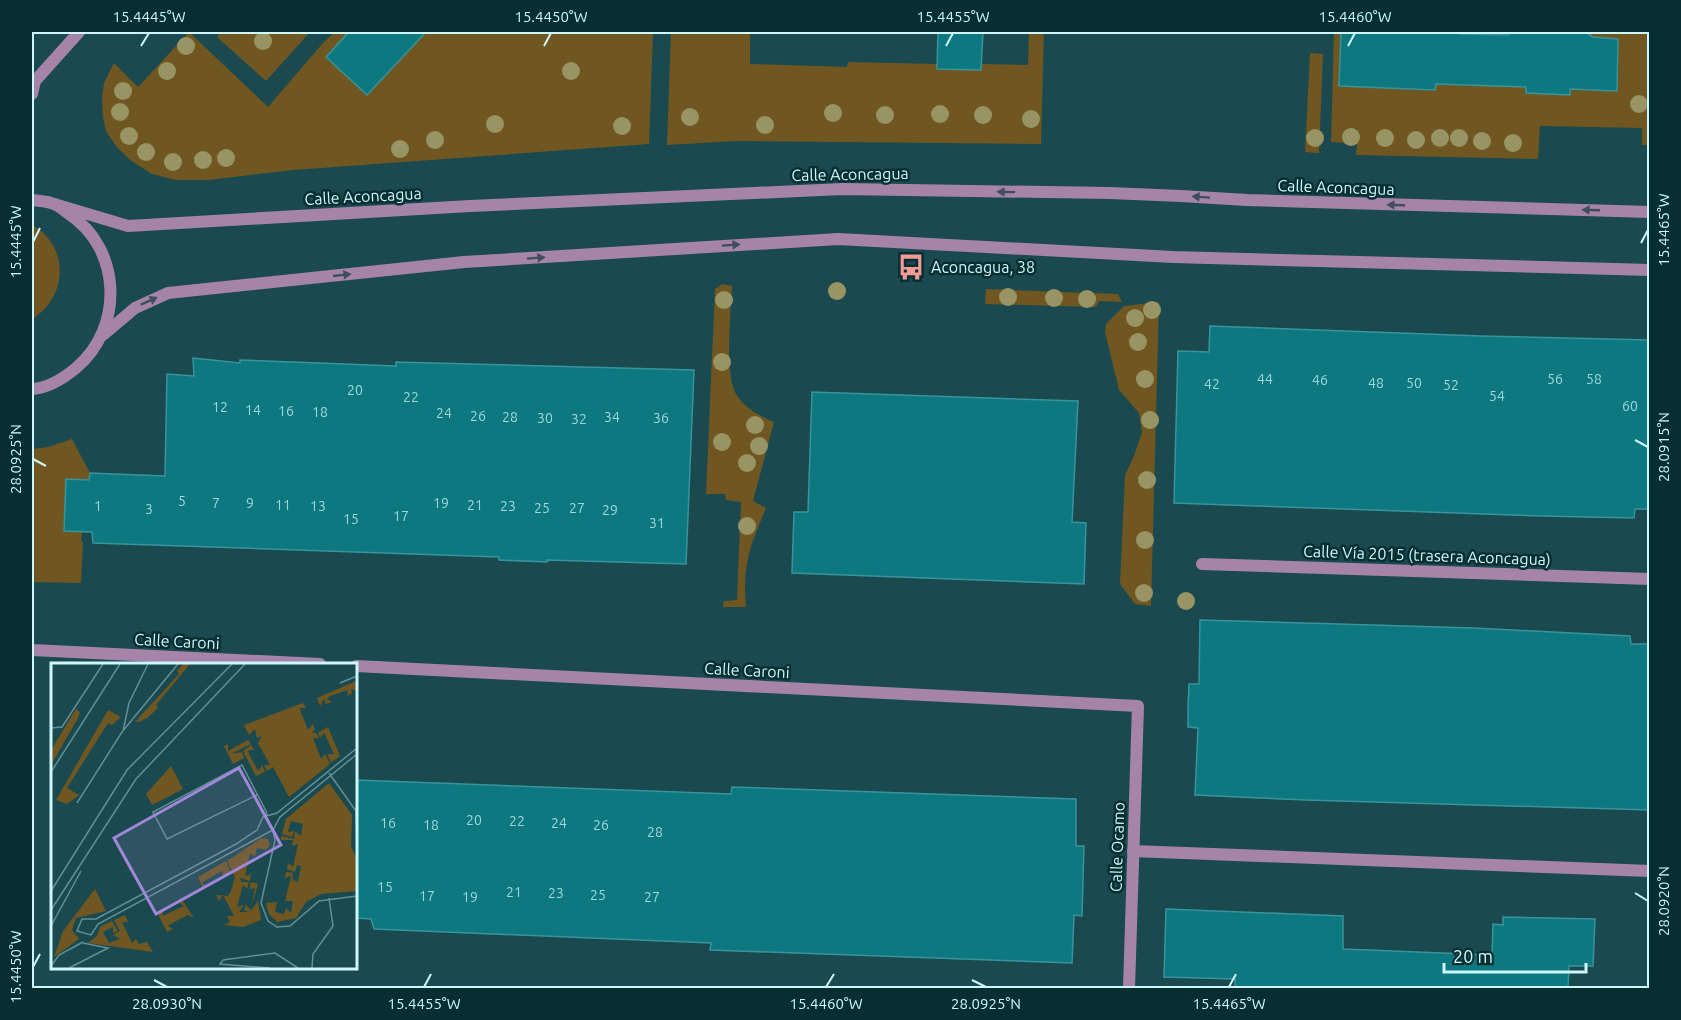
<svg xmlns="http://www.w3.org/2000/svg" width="1681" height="1020" font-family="Ubuntu,sans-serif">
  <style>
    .green { fill: #705721 }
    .building { fill: #0e7880; stroke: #38949c; stroke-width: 1.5 }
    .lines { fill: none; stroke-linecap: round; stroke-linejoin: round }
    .service { stroke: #a684aa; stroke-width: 12 }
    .minor { stroke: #a684aa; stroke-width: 12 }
    .tree { fill: #989464 }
    .oneway { fill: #3f4d5c }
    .ticks { fill: none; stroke: #cef7fb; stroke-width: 2 }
    .labels { text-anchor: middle; stroke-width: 5; stroke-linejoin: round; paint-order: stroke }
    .number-label { font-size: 14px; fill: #9ed7dc }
    .street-label { font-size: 16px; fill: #cef7fb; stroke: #072f32 }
    .poi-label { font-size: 16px; fill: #cef7fb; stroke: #072f32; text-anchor: start }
    .inset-road { fill: none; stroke: #628f94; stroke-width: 1.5 }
    .view { fill: #a087da; fill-opacity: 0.15; stroke: #a087da; stroke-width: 3 }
    .inset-edge { fill: none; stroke: #cef7fb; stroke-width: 3 }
    .neatline { fill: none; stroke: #cef7fb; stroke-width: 2 }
    .ticks-label { font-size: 15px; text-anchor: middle; fill: #cef7fb }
  </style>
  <rect width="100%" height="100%" fill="#1a4a4f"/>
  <g class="green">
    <polygon points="189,32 268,107 323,43 335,32 349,32 326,57 367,95 426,32 653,32 649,144 293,170 208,180 176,180 152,174 130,160 116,146 106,131 103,118 102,99 104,83 114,63 138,87"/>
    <polygon points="216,32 310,32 266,81 217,37 219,34"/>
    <polygon points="671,32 750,32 750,64 847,67 848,62 937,64 938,69 981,70 982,64 1028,65 1029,32 1044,32 1041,144 737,141 667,145"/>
    <polygon points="1334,32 1341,32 1340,86 1435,90 1436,84 1526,87 1527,93 1570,95 1570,89 1617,90 1618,39 1593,37 1585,32 1649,32 1649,145 1642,145 1642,128 1540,126 1538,159 1356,155 1357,144 1331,142"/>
    <polygon points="1310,53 1323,54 1319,153 1305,152"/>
    <path d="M 32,225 C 70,246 68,297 32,319 Z"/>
    <path d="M 722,284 L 732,286 C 731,311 724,373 736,394 C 744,408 760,416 774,422 L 753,501 L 766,508 C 750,545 742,566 746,607 L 723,607 L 724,601 L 737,600 L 741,502 L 726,500 L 725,494 L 706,494 L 715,289 Z"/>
    <polygon points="986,289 1118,294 1122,302 1099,301 1096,307 985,304"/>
    <polygon points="1159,302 1151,606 1135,604 1120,584 1125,475 1134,456 1142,432 1139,413 1119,390 1105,332 1106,324 1124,306"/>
    <polygon points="72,439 90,473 89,480 66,479 64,531 82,532 81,542 83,542 81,583 32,582 32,449 49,447"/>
  </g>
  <g class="building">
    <polygon points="349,32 426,32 367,95 326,57"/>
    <polygon points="938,32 983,32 981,70 937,69"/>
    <polygon points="1341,32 1458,32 1460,34 1508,35 1510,32 1585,32 1593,37 1618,39 1617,91 1570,89 1570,95 1526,93 1526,87 1436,84 1435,90 1339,86"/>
    <polygon points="1210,326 1481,336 1650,340 1650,509 1635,509 1634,518 1541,516 1174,503 1178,351 1209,352"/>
    <polygon points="193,358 240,363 240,360 396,366 396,362 694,370 686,564 547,560 547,562 499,560 499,557 93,543 92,532 64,531 66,479 89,480 90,473 165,476 167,374 194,376"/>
    <polygon points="812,392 1078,401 1072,522 1086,523 1084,584 792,573 794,512 808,512"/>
    <polygon points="1200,620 1474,628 1630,636 1631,644 1650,644 1650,810 1306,800 1195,795 1198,728 1188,727 1188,707 1189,684 1199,684"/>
    <polygon points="356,780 731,794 732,787 1076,799 1076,846 1084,846 1082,916 1074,915 1072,963 710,950 711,943 374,929 371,919 356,918"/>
    <polygon points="1166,909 1343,916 1343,949 1492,955 1493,924 1503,925 1503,917 1595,919 1593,966 1569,966 1568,988 1525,987 1525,988 1235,988 1235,979 1164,977"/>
  </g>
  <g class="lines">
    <g class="service">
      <polyline points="1202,564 1650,579"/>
      <polyline points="1133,851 1650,871"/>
    </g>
    <g class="minor">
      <polyline points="32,94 35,81 79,32"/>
      <path d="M 32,200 C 38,201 48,201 54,204 C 59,206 65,211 69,214 C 122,249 124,328 76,368 C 64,378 48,388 32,389"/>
      <polyline points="54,204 128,226 470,206 842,189 1110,193 1181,196 1247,200 1650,212"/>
      <polyline points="103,335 135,308 168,293 464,262 838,239 1173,257 1650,270"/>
      <polyline points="32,650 320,664"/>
      <polyline points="356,666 1138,706 1129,988"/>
    </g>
  </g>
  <g class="tree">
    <circle cx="263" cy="41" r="9"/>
    <circle cx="186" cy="46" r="9"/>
    <circle cx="167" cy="71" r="9"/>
    <circle cx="571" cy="71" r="9"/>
    <circle cx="123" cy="91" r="9"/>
    <circle cx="1639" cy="104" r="9"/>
    <circle cx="120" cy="112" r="9"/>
    <circle cx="833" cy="113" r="9"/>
    <circle cx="940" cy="114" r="9"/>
    <circle cx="885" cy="115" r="9"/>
    <circle cx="983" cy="115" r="9"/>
    <circle cx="690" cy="117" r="9"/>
    <circle cx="1031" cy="119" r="9"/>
    <circle cx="495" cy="124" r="9"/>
    <circle cx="765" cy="125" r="9"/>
    <circle cx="622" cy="126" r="9"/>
    <circle cx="129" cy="136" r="9"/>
    <circle cx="1351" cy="137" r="9"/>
    <circle cx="1315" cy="138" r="9"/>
    <circle cx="1385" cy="138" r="9"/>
    <circle cx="1440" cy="138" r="9"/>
    <circle cx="1459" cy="138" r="9"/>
    <circle cx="435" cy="140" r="9"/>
    <circle cx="1416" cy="140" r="9"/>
    <circle cx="1482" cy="141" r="9"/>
    <circle cx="1513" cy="143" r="9"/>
    <circle cx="400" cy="149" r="9"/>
    <circle cx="146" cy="152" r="9"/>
    <circle cx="226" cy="158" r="9"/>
    <circle cx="203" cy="160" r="9"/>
    <circle cx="173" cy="162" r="9"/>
    <circle cx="837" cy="291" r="9"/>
    <circle cx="1008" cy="297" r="9"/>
    <circle cx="1054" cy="298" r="9"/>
    <circle cx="1087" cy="299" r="9"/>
    <circle cx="724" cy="300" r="9"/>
    <circle cx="1152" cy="310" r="9"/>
    <circle cx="1135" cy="318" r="9"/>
    <circle cx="1138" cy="342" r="9"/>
    <circle cx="722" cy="362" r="9"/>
    <circle cx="1145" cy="379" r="9"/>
    <circle cx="1150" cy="420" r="9"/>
    <circle cx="755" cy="425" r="9"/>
    <circle cx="722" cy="442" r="9"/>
    <circle cx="759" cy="446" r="9"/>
    <circle cx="747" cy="463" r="9"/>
    <circle cx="1147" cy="480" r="9"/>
    <circle cx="747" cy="526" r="9"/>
    <circle cx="1145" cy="540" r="9"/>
    <circle cx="1144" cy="593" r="9"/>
    <circle cx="1186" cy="601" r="9"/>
  </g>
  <defs><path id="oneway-solid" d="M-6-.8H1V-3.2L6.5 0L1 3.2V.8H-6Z" transform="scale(1.5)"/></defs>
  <g class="oneway">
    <use href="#oneway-solid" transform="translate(1006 192) rotate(-179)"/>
    <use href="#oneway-solid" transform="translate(1201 197) rotate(-176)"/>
    <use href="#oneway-solid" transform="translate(1396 205) rotate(-178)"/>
    <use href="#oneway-solid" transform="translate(1591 210) rotate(-178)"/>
    <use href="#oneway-solid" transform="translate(731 245) rotate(-4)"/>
    <use href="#oneway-solid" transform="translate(536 258) rotate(-4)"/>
    <use href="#oneway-solid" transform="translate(342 275) rotate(-6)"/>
    <use href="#oneway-solid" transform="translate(149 301) rotate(-24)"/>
  </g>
  <path class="ticks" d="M 141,46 L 149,33M 544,46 L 551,33M 946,46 L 953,33M 1348,46 L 1355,33M 33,242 L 40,228M 1641,243 L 1648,230M 1635,440 L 1648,447M 33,459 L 46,466M 1635,893 L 1648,901M 33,967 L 40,954M 154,980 L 167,987M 972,980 L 986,987M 424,987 L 431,974M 826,987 L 834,974M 1229,987 L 1236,974"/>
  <defs>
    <g id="bus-bare" transform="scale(2.07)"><path d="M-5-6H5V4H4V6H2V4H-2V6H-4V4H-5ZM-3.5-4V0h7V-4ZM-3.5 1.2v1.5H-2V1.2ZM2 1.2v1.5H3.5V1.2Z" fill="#f59b96" stroke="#072f32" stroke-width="2.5" paint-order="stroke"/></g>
  </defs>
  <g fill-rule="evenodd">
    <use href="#bus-bare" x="911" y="267"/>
  </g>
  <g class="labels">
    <g class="number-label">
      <text x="1265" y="384">44</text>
      <text x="1555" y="384">56</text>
      <text x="1594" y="384">58</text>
      <text x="1320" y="385">46</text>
      <text x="1376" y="388">48</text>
      <text x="1414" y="388">50</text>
      <text x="1212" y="389">42</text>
      <text x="1451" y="390">52</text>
      <text x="355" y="395">20</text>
      <text x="1497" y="401">54</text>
      <text x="411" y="402">22</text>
      <text x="1630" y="411">60</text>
      <text x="220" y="412">12</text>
      <text x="253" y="415">14</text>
      <text x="286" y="416">16</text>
      <text x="320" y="417">18</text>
      <text x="444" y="418">24</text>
      <text x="478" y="421">26</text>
      <text x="510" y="422">28</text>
      <text x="612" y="422">34</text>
      <text x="545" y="423">30</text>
      <text x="661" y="423">36</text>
      <text x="579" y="424">32</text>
      <text x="182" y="506">5</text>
      <text x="216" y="508">7</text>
      <text x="250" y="508">9</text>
      <text x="441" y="508">19</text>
      <text x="283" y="510">11</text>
      <text x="475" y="510">21</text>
      <text x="98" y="511">1</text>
      <text x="318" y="511">13</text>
      <text x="508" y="511">23</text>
      <text x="542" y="513">25</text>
      <text x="577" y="513">27</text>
      <text x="149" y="514">3</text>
      <text x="610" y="515">29</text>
      <text x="401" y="521">17</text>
      <text x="351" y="524">15</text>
      <text x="657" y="528">31</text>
      <text x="474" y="825">20</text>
      <text x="517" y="826">22</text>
      <text x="388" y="828">16</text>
      <text x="559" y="828">24</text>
      <text x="431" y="830">18</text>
      <text x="601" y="830">26</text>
      <text x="655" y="837">28</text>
      <text x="385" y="892">15</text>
      <text x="514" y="897">21</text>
      <text x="556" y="898">23</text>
      <text x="598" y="900">25</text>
      <text x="427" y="901">17</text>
      <text x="470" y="902">19</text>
      <text x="652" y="902">27</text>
    </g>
    <g class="street-label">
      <text transform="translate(850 174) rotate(-1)" y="6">Calle Aconcagua</text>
      <text transform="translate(1336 187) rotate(2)" y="6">Calle Aconcagua</text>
      <text transform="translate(363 196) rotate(-3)" y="6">Calle Aconcagua</text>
      <text transform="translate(1427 555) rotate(2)" y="6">Calle Vía 2015 (trasera Aconcagua)</text>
      <text transform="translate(177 641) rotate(3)" y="6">Calle Caroni</text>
      <text transform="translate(747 670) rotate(3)" y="6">Calle Caroni</text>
      <text transform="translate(1117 847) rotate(-88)" y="6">Calle Ocamo</text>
    </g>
    <g class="poi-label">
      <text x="931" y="273">Aconcagua, 38</text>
    </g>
  </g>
  <g transform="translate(51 663)">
    <rect width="306" height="306" fill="#1a4a4f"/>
    <path d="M 132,1 L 139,1 L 105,42 L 107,45 L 96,55 L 88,59 L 84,59 L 128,11 L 126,8 ZM 305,18 L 306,28 L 300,26 L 301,30 L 296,33 L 297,27 L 279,33 L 276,36 L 281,39 L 275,41 L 273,36 L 269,43 L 266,35 ZM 252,40 L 255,45 L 249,45 L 250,49 L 257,67 L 262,61 L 264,67 L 260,69 L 265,70 L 268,75 L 262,75 L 270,96 L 274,91 L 279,101 L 238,134 L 222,104 L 216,108 L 213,102 L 219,102 L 207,80 L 211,73 L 206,75 L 204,66 L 198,72 L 193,62 ZM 25,46 L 29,49 L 27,55 L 0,102 L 0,87 ZM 57,47 L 70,54 L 61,62 L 57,60 L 16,125 L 28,132 L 16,141 L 5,137 ZM 277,64 L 289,93 L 280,100 L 276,91 L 283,91 L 275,74 L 273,70 L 269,75 L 267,70 ZM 197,77 L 200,81 L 180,91 L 191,89 L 193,95 L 182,101 L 173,83 L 177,81 L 177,88 ZM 200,82 L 203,87 L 197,87 L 198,91 L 207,108 L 211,102 L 214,109 L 205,113 L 192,88 ZM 120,103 L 132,126 L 101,142 L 95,131 ZM 278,120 L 301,152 L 300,183 L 306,197 L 306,228 L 270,231 L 255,239 L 245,255 L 226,259 L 218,251 L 215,240 L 226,239 L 224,249 L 233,251 L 235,245 L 240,250 L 242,238 L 234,238 L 240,213 L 234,215 L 235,209 L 242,210 L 240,219 L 244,210 L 242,217 L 247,219 L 250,203 L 246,202 L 244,209 L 236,206 L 237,200 L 242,204 L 247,181 L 241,183 L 242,177 L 230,177 L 230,173 L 243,176 L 244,168 L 250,173 L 252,161 L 240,158 L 237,169 L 243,168 L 241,174 L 231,171 L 235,156 ZM 210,175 L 217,176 L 219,182 L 215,187 L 206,185 L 204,194 L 199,190 L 194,213 L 200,211 L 199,218 L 189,215 L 190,219 L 198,219 L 196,226 L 192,222 L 186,244 L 193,242 L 188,249 L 198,249 L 193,247 L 195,242 L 200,247 L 204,225 L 198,226 L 200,219 L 207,221 L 199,249 L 207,238 L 210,257 L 192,264 L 173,262 L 179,259 L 176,253 L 183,253 L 172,232 L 168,238 L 165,232 L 177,233 L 180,228 L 184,214 L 176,198 ZM 175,198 L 180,210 L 172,215 L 171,208 L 155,217 L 151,220 L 156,223 L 152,225 L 147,214 ZM 44,226 L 55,248 L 25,255 L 21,267 L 28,276 L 3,294 L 12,268 ZM 131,237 L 143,255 L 137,252 L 123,259 L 117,263 L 122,266 L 116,269 L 106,249 L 112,246 L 112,253 L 118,250 L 133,243 L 127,239 ZM 74,252 L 77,259 L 71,259 L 81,280 L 85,276 L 88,281 L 96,279 L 102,289 L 37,280 L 46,273 L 49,264 L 61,258 L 67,268 L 62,270 L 62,264 L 52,269 L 58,280 L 69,276 L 62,272 L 69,268 L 63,257 Z" fill="#705721"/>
    <path class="inset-road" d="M 289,20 L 306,13M 0,65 L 11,64 L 52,1M 72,68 L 78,40 L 97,1M 306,85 L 226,150 L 212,154 L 206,167 L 185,181 L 45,256 L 31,256 L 26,268 L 40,272 L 47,261 L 222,167 L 229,154 L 306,91M 0,109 L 69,1M 278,110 L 305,148 L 306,186M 206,132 L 116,176 L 102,149 L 191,102 L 215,148 L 216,152M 26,140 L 71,69 L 127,1M 222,167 L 224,177 L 210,240 L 217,258 L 226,264 L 239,263 L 268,238 L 306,233M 0,228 L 76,107 L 181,1M 0,247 L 85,116 L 194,1M 0,263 L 30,208M 0,303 L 8,292 L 32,279M 18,305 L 57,285 L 32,280M 219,305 L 169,301 L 172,297 L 224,290 L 247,305M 261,305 L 262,291 L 282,263 L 278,235"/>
    <path class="view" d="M 188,105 L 230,182 L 105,251 L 63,175 Z"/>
    <rect width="306" height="306" class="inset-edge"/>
  </g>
  <rect width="1681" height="1020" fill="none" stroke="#072f32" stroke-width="66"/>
  <path d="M1444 963v9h142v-9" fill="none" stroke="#cef7fb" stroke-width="3"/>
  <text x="1453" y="963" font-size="18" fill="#cef7fb" stroke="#072f32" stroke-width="4.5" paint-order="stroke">20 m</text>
  <rect x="33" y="33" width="1615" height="954" class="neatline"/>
  <g class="ticks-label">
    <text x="149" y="22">15.4445°W</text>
    <text x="551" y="22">15.4450°W</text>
    <text x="953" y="22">15.4455°W</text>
    <text x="1355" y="22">15.4460°W</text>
    <text transform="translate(1664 230) rotate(-90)" y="5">15.4465°W</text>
    <text transform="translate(16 242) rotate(-90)" y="5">15.4445°W</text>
    <text transform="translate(1664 447) rotate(-90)" y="5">28.0915°N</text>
    <text transform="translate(16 459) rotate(-90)" y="5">28.0925°N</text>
    <text transform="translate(1664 901) rotate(-90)" y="5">28.0920°N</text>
    <text transform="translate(16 967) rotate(-90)" y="5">15.4450°W</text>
    <text x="167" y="1009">28.0930°N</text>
    <text x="424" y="1009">15.4455°W</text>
    <text x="826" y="1009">15.4460°W</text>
    <text x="986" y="1009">28.0925°N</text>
    <text x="1229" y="1009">15.4465°W</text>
  </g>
</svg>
